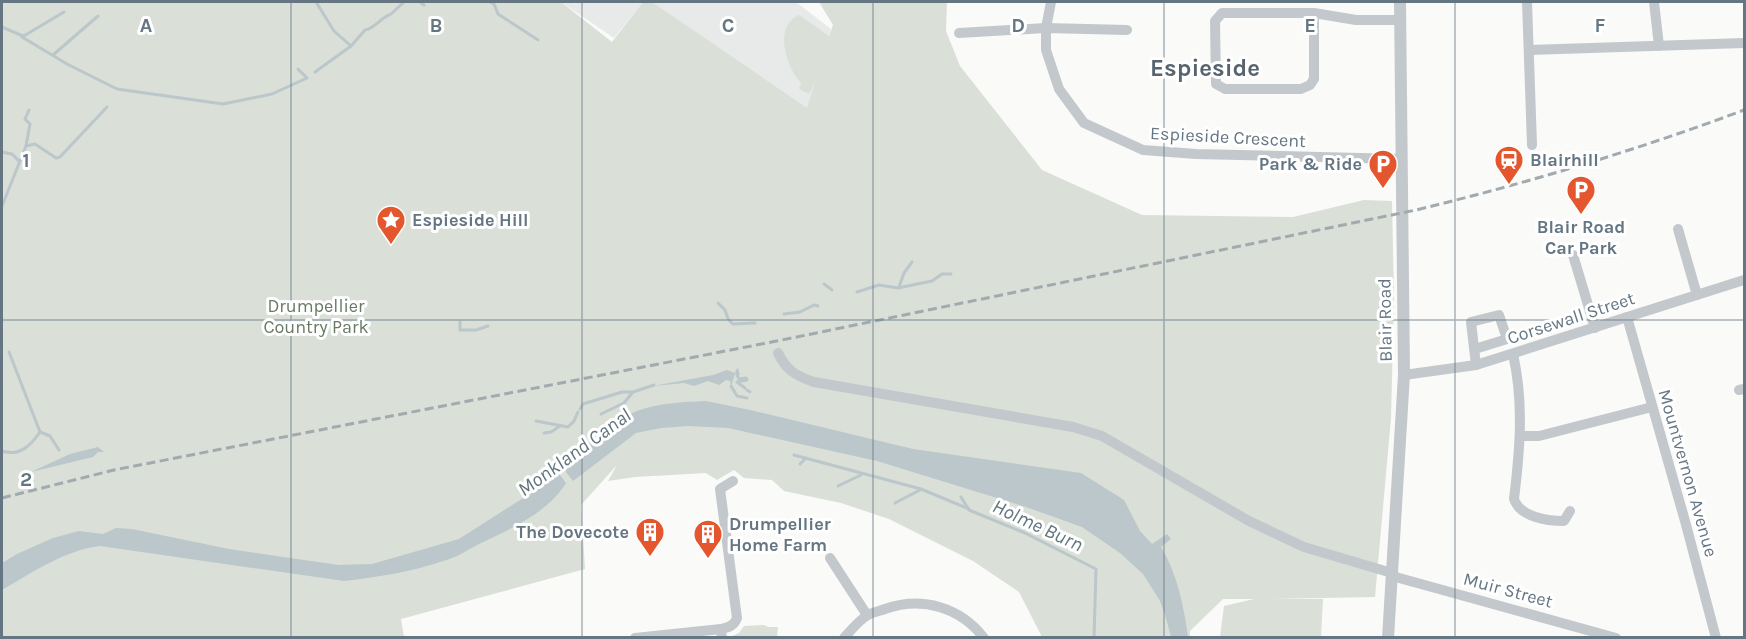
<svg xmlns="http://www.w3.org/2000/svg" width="1746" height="639" font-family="Karla,sans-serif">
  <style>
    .built { fill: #e8e9e9 }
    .green { fill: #dadfd7 }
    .water { fill: #bbc7cb }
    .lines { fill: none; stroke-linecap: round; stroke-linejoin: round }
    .stream { stroke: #bbc7cb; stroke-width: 3 }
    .minor { stroke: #c3c8cc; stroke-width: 10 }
    .tertiary { stroke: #c3c8cc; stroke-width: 12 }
    .rail { stroke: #a2aab0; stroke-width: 3; stroke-dasharray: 9 4.5; stroke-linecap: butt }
    .grid { fill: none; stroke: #657683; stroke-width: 1.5; stroke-opacity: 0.55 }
    .labels { text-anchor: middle; stroke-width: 6; stroke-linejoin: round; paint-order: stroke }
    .street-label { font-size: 18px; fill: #657683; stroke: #fff }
    .poi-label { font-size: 18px; font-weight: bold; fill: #657683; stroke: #fff; text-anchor: start }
    .park-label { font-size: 18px; fill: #687a64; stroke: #fff }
    .water-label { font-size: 20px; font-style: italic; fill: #60757c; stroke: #fff }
    .district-label { font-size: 24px; font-weight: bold; fill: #57646e; stroke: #fff }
    .grid-label { font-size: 20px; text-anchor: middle; font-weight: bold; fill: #657683; stroke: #fff; stroke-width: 6; stroke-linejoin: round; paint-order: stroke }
  </style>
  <rect width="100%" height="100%" fill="#fafaf8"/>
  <g class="built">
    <polygon points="561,2 643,2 614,38"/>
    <polygon points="652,2 796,2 831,29 807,112"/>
  </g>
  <g class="green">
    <path d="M 2,2 L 561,2 L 612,42 L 643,2 L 652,2 L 807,108 L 815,82 L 809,94 L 799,89 L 801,83 C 786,67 773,26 799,15 L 829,36 L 833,25 L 819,2 L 947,2 L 946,31 L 960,66 L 1042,170 L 1142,215 L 1293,217 L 1364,200 L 1392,201 L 1394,297 L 1391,418 L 1375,597 L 1267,599 L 1323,599 L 1321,637 L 1220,637 L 1224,606 L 1254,599 L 1223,599 L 1190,631 L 1190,637 L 1042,637 L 1019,592 L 973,561 L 889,519 L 841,503 L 784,491 L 772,480 L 744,478 L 734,470 L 717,480 L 706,473 L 635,477 L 608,481 L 617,465 L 581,505 L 585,569 L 401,619 L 404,637 L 2,637 Z"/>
    <polygon points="764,625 768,627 778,627 777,637 730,637 739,633 744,626"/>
  </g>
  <g class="water">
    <polygon points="738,368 740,375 735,374 731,386 730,381 726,380 719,385 708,381 694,386 684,383 653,386 713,375 727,370 735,373 736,370"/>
    <path d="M 706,401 L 750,410 L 913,449 L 1081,473 L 1124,500 L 1140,531 L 1152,544 L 1167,534 L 1171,539 L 1161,547 C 1177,573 1184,607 1188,637 L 1171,637 L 1166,618 L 1160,601 L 1143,574 L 1120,553 L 1082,527 L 1026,507 L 877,461 L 728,428 L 689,426 L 661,428 L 636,433 L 573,481 L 562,467 C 585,447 608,422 637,411 C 659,403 683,402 706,401 Z"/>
    <polygon points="98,447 104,452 98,452 93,457 31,472 70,454"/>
    <path d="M 557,471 L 566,483 C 547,514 508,530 477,545 C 466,551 455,558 443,561 C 412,572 377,577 344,581 L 100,546 C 63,551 33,572 2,590 L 2,563 L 17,554 L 53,538 L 79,531 L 103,534 L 116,528 L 132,529 L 229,549 L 339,565 L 372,564 L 459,539 L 531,493 Z"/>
  </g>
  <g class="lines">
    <g class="stream">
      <polyline points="316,2 334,31 351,46"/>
      <polyline points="420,2 424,5"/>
      <polyline points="490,2 494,4 498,14 538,40"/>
      <polyline points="64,12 22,37 67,64 117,89 223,104 272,94 307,78 298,69"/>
      <polyline points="391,14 404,2"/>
      <polyline points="2,27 23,36"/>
      <polyline points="53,55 98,16"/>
      <path d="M 315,72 L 351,46 L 365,30 C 374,29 382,17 389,15"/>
      <polyline points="26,146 30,124 25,119 29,110"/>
      <polyline points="2,152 12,154 19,161"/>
      <polyline points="2,206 26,146 35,144 56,158 60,157 107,107"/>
      <polyline points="824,284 832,290"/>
      <polyline points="899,287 904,273 912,262"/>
      <polyline points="857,292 879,285 898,288 932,281 942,274 951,274"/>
      <polyline points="718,303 725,310 728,319 733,324 755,323"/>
      <polyline points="784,314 800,312 814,305 818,306"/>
      <polyline points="460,322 460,330 476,330 488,326"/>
      <polyline points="9,352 40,432"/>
      <polyline points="737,375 739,379 746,378 747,380 737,382 745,388"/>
      <polyline points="731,386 737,396 747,398"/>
      <polyline points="747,390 750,392"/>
      <polyline points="580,409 583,404 622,392 633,392 654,385"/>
      <polyline points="601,414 624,403 633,392"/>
      <polyline points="536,421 568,427 574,421 578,412"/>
      <polyline points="544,433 551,432 560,426"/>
      <path d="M 2,451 C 20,457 31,445 40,432 L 50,436 L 59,450"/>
      <polyline points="794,455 921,489 969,509"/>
      <polyline points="800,464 806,458"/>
      <polyline points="838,486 861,475"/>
      <polyline points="961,497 969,510 1025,533 1096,569 1094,638"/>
      <polyline points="895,503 920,490"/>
    </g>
    <g class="minor">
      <polyline points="1051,2 1046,28 1046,50 1059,89 1084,123 1143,150 1196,154 1401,159"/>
      <polyline points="1527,2 1532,145"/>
      <polyline points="1654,2 1659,46"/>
      <polyline points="1314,13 1314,79 1310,85 1301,89 1225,89 1216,84 1215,21 1222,13 1314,13 1356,20 1400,20"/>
      <polyline points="959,33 1046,28 1127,30"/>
      <polyline points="1529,50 1744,43"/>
      <polyline points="1678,229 1697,295"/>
      <polyline points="1573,255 1595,328"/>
      <polyline points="1627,317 1685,521 1716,638"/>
      <polyline points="1475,349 1507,339 1499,315 1471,322 1476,365"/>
      <path d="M 778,353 C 786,370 796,376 814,382 L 1073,427 L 1102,436 L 1249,521 L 1304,547 L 1392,573"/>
      <path d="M 1513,354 C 1524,403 1520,449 1514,499 C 1520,517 1547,521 1564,521 L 1570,511"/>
      <polyline points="1404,375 1476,365 1744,280"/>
      <polyline points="1739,390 1744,389"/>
      <polyline points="1521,436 1539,436 1652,407"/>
      <polyline points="830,558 867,615"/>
      <polyline points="1392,576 1616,638"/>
      <path d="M 721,629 C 729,627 734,626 737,618 L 720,489 L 733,481"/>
      <polyline points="635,638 721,629 722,638"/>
      <path d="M 844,638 C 851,630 859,620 868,615 C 873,612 880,611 885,609 C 922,596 960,607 984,638"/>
    </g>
    <polyline class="tertiary" points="1388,638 1404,375 1400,2"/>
    <path class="rail" d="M 2,498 L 114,470 L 782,340 L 1416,210 C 1528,183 1637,150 1744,110"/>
  </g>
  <path class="grid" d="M 291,2 L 291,638M 582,2 L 582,638M 873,2 L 873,638M 1164,2 L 1164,638M 1455,2 L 1455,638M 2,320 L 1744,320"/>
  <defs>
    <g id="station-pin" transform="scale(1.5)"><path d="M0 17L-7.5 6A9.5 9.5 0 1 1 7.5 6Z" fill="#e4572e" stroke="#fff"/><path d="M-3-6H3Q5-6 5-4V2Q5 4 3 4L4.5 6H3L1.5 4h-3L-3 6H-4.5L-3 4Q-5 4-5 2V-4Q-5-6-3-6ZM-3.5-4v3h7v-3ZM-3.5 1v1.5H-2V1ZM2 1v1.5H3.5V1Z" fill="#fff"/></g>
    <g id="parking-pin" transform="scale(1.5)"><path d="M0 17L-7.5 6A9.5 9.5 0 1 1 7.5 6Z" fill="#e4572e" stroke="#fff"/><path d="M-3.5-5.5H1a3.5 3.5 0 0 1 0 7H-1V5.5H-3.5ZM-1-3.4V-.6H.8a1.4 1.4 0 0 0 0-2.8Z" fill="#fff"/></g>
    <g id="sight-pin" transform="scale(1.5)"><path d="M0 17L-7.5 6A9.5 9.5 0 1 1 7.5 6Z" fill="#e4572e" stroke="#fff"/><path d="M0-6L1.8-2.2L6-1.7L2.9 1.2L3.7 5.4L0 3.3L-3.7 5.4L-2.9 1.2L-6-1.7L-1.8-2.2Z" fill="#fff"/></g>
    <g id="building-pin" transform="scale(1.5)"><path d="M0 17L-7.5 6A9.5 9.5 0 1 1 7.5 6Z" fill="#e4572e" stroke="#fff"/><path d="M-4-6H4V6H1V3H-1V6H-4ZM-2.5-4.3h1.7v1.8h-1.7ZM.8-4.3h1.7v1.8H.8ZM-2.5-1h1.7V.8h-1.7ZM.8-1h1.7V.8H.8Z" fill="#fff"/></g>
  </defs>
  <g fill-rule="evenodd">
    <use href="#station-pin" x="1509" y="160"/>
    <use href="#parking-pin" x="1383" y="164"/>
    <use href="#parking-pin" x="1581" y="190"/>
    <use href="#sight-pin" x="391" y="220"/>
    <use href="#building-pin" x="650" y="532"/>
    <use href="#building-pin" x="708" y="534"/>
  </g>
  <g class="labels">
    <g class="street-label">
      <text transform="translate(1228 137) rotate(3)" y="6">Espieside Crescent</text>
      <text transform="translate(1571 318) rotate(-18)" y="6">Corsewall Street</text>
      <text transform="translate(1385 320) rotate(-91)" y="6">Blair Road</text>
      <text transform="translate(1688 473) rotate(74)" y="6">Mountvernon Avenue</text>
      <text transform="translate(1508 590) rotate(15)" y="6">Muir Street</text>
    </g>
    <g class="poi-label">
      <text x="1530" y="166">Blairhill</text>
      <text x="1362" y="170" text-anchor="end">Park &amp; Ride</text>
      <text x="412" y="226">Espieside Hill</text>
      <text x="1581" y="233" text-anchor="middle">Blair Road<tspan x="1581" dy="21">Car Park</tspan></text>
      <text x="729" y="530">Drumpellier<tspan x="729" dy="21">Home Farm</tspan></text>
      <text x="629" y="538" text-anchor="end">The Dovecote</text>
    </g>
    <g class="park-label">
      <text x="316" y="312">Drumpellier<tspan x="316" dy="21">Country Park</tspan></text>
    </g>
    <g class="water-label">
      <text transform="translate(574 452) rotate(-36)" y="7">Monkland Canal</text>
      <text transform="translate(1038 525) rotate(25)" y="7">Holme Burn</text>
    </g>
    <g class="district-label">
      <text x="1205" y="76">Espieside</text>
    </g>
  </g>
  <g class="grid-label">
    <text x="146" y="32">A</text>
    <text x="436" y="32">B</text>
    <text x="728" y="32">C</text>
    <text x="1018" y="32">D</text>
    <text x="1310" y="32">E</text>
    <text x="1600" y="32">F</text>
    <text x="26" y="167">1</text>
    <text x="26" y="486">2</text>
  </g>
  <rect width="1746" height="639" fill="none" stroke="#657683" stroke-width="6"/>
</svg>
